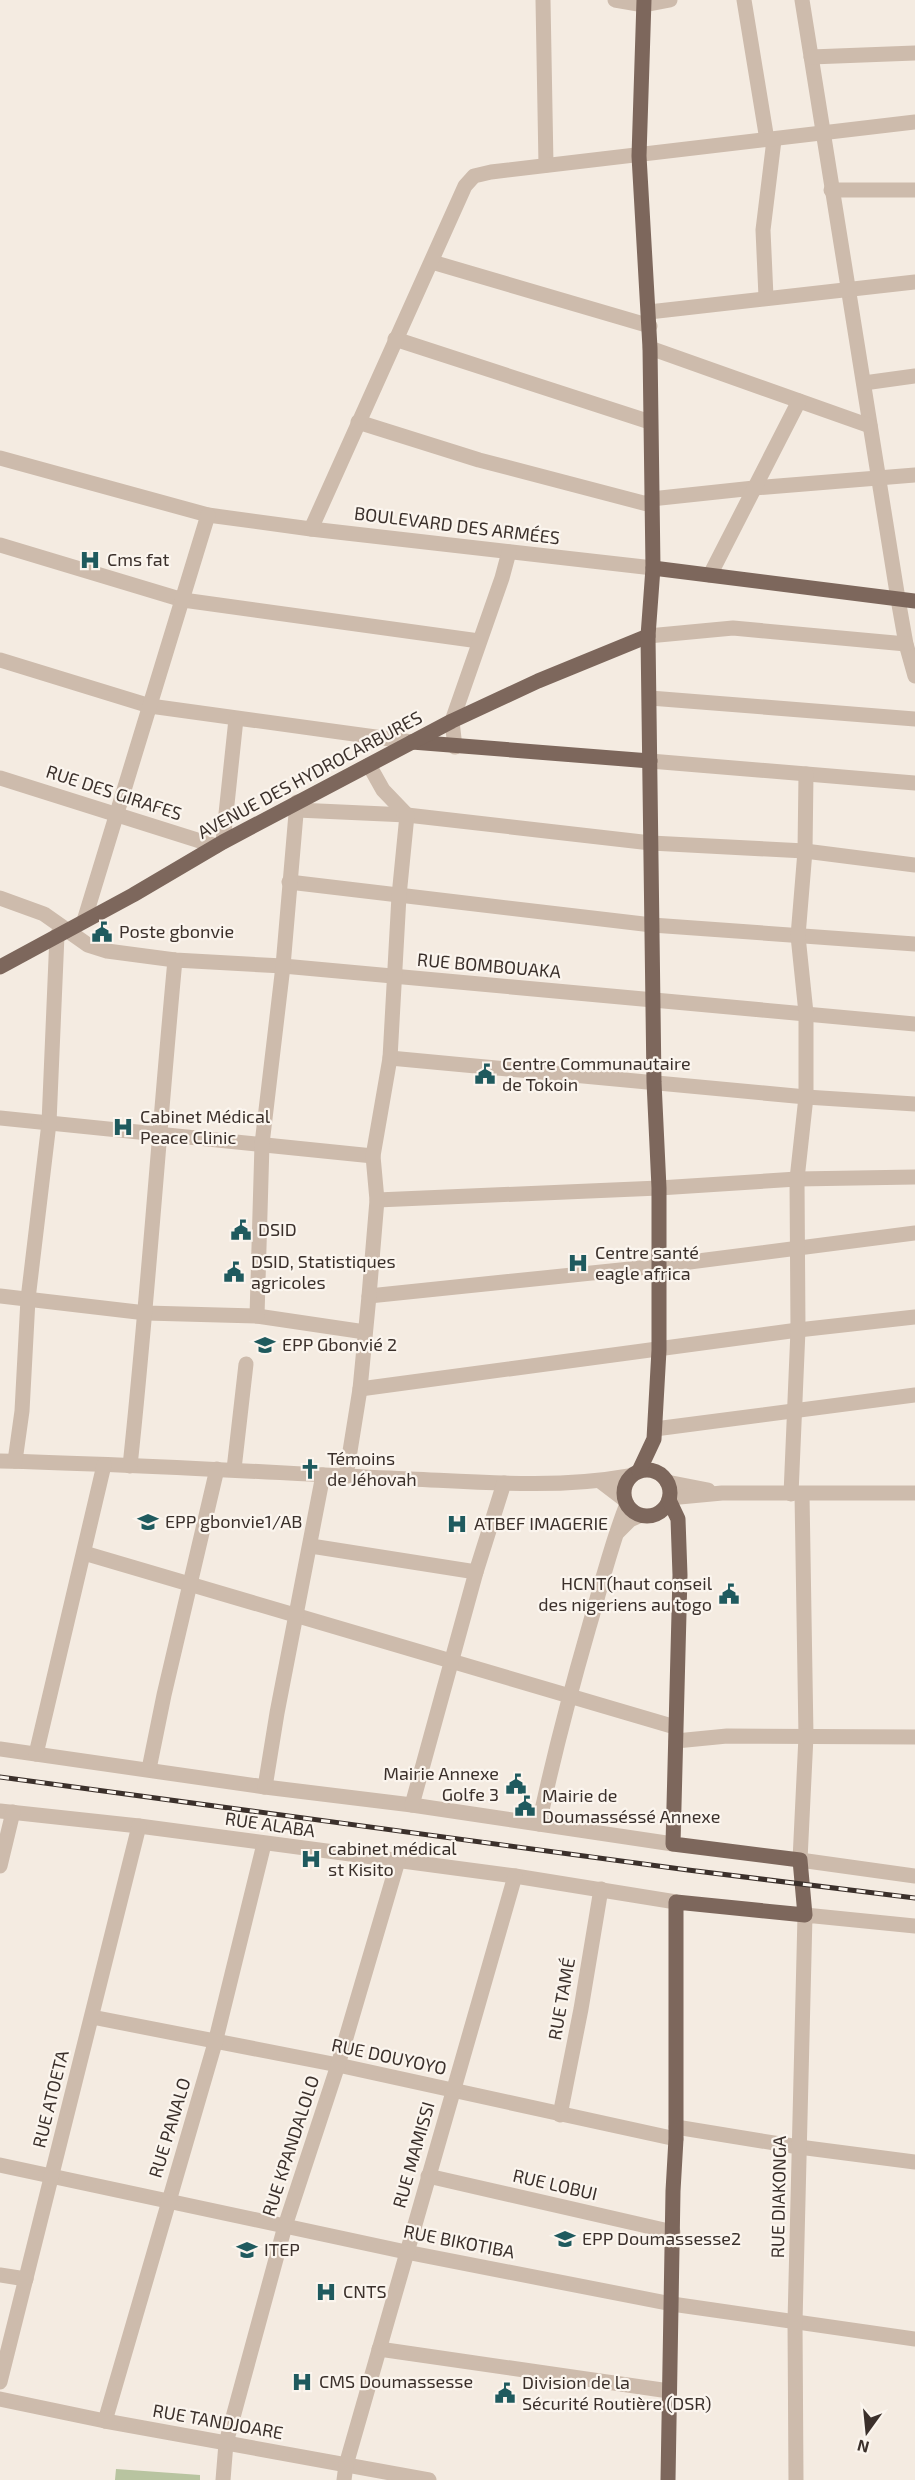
<svg xmlns="http://www.w3.org/2000/svg" width="915" height="2480" font-family="'Exo 2',sans-serif">
  <style>
    .pitch { fill: #b8c4a0 }
    .lines { fill: none; stroke-linecap: round; stroke-linejoin: round }
    .minor { stroke: #cdbbac; stroke-width: 15 }
    .major { stroke: #7d675c; stroke-width: 15 }
    .rail-casing { stroke: #3b302b; stroke-width: 5 }
    .rail { stroke: #fbf5ee; stroke-width: 3; stroke-dasharray: 9; stroke-linecap: butt }
    .labels { text-anchor: middle; stroke-width: 4.5; stroke-linejoin: round; paint-order: stroke }
    .street-label { font-size: 18px; fill: #3b302b; stroke: #fbf5ee }
    .poi-label { font-size: 18px; fill: #3b302b; stroke: #fbf5ee; text-anchor: start }
  </style>
  <rect width="100%" height="100%" fill="#f4ebe1"/>
  <polygon class="pitch" points="116,2469 200,2475 200,2480 115,2480"/>
  <g class="lines">
    <g class="minor">
      <polyline points="543,0 546,165"/>
      <polyline points="615,0 644,5 670,0"/>
      <polyline points="744,0 767,140"/>
      <polyline points="802,0 898,599 906,644 915,676"/>
      <polyline points="811,57 915,53"/>
      <polyline points="831,190 915,190"/>
      <polyline points="432,262 650,326"/>
      <polyline points="766,297 763,230 774,140"/>
      <polyline points="649,312 915,282"/>
      <polyline points="395,339 650,422"/>
      <polyline points="650,348 870,426"/>
      <polyline points="864,383 915,376"/>
      <polyline points="358,422 479,460 651,505"/>
      <polyline points="0,458 208,515 311,529 653,568"/>
      <polyline points="651,499 754,488 915,475"/>
      <polyline points="311,529 465,186 474,176 491,172 915,122"/>
      <polyline points="0,545 183,600 479,641"/>
      <polyline points="710,575 799,401"/>
      <polyline points="648,636 733,628 906,644"/>
      <polyline points="0,660 150,706 412,742"/>
      <polyline points="650,698 915,719"/>
      <polyline points="455,747 452,721 502,578 509,552"/>
      <polyline points="650,761 915,783"/>
      <polyline points="0,778 216,846"/>
      <polyline points="297,810 407,815 651,843 805,851 915,865"/>
      <polyline points="223,842 236,719"/>
      <polyline points="289,882 652,925 915,944"/>
      <polyline points="0,898 44,914 88,945 107,951 175,960 283,966 915,1024"/>
      <polyline points="84,921 208,515"/>
      <polyline points="390,1058 806,1097 915,1104"/>
      <polyline points="0,1118 373,1156"/>
      <polyline points="377,1200 659,1188 797,1179 915,1177"/>
      <polyline points="0,1296 146,1313 257,1316 365,1332"/>
      <polyline points="369,1296 659,1266 915,1233"/>
      <polyline points="257,1316 262,1144 283,966 297,802"/>
      <polyline points="360,1389 798,1330 915,1317"/>
      <polyline points="655,1429 915,1395"/>
      <path d="M 0,1461 C 130,1464 260,1472 389,1478 C 469,1481 551,1490 629,1476"/>
      <polyline points="15,1461 22,1411 28,1299 49,1123 57,935"/>
      <path d="M 130,1466 C 148,1298 159,1129 175,960"/>
      <polyline points="234,1469 246,1364"/>
      <polyline points="346,1476 360,1389 369,1296 377,1200 373,1156 390,1058 399,896 407,815 383,790 369,765"/>
      <polyline points="600,1481 625,1500"/>
      <polyline points="667,1482 708,1490"/>
      <polyline points="791,1494 798,1330 797,1179 806,1097 806,1013 798,936 805,851 806,774"/>
      <polyline points="802,1494 806,1736 800,1860 915,1876"/>
      <polyline points="669,1498 722,1493 915,1493"/>
      <polyline points="618,1532 630,1520 641,1515"/>
      <polyline points="311,1546 476,1572"/>
      <polyline points="84,1553 675,1727"/>
      <polyline points="676,1741 727,1736 915,1737"/>
      <polyline points="0,1749 265,1787 412,1805 673,1844"/>
      <polyline points="36,1754 104,1465"/>
      <polyline points="149,1769 164,1695 217,1469"/>
      <polyline points="265,1787 277,1713 323,1475"/>
      <polyline points="412,1805 476,1572 504,1483"/>
      <polyline points="0,1811 139,1826 515,1876 676,1902"/>
      <path d="M 539,1824 C 553,1758 570,1693 589,1627 C 601,1586 611,1544 627,1504"/>
      <polyline points="0,1866 13,1812"/>
      <polyline points="92,2017 338,2065 676,2139"/>
      <polyline points="560,2115 581,2009 601,1889"/>
      <polyline points="676,2127 799,2147 915,2162"/>
      <polyline points="0,2165 406,2252 672,2304 915,2339"/>
      <polyline points="428,2176 673,2232"/>
      <polyline points="0,2275 26,2279"/>
      <polyline points="379,2349 669,2391"/>
      <polyline points="0,2382 139,1826"/>
      <polyline points="0,2399 105,2421 429,2480"/>
      <polyline points="105,2421 215,2043 264,1844"/>
      <polyline points="223,2480 226,2443 285,2226 338,2065 398,1861"/>
      <polyline points="344,2480 346,2465 515,1876"/>
      <polyline points="796,2480 795,2322 805,1915 915,1926"/>
    </g>
    <g class="major">
      <polyline points="653,568 915,601"/>
      <polyline points="412,742 650,761"/>
      <polyline points="0,967 133,895 223,842 452,721 538,681 648,636"/>
      <circle cx="647" cy="1493" r="23"/>
      <polyline points="639,1471 654,1439 659,1350 659,1188 654,1082 648,636 653,568 650,348 639,156 644,0"/>
      <polyline points="668,2480 673,2191 676,2139 676,1902 805,1915 800,1860 673,1844 680,1575 678,1519 669,1500"/>
    </g>
    <g class="rail-casing">
      <polyline id="rail" points="0,1777 688,1870 915,1898"/>
    </g>
    <use href="#rail" class="rail"/>
  </g>
  <defs>
    <g id="hospital-bare" transform="scale(1.62)"><path d="M-5-5h3v3.5h4V-5h3V5h-3V1.5h-4V5h-3Z" fill="#1f5a5e" stroke="#fbf5ee" stroke-width="2.5" paint-order="stroke"/></g>
    <g id="civic-bare" transform="scale(1.62)"><path d="M-.6-6.5H3V-4.5H.6V-3L4-1V1h2V6H-6V1h2V-1L-.6-3ZM-1.2 2.5V6h2.4V2.5Z" fill="#1f5a5e" stroke="#fbf5ee" stroke-width="2.5" paint-order="stroke"/></g>
    <g id="school-bare" transform="scale(1.62)"><path d="M0-5L7-2L0 1L-7-2ZM-4 1L0 2.5L4 1V4Q0 6-4 4Z" fill="#1f5a5e" stroke="#fbf5ee" stroke-width="2.5" paint-order="stroke"/></g>
    <g id="church-bare" transform="scale(1.62)"><path d="M-1.2-6h2.4v3.5h3.3v2.4h-3.3V6h-2.4V-.1h-3.3v-2.4h3.3Z" fill="#1f5a5e" stroke="#fbf5ee" stroke-width="2.5" paint-order="stroke"/></g>
    <g id="university-bare" transform="scale(1.62)"><path d="M0-5L7-2L0 1L-7-2ZM-4 1L0 2.5L4 1V4Q0 6-4 4Z" fill="#1f5a5e" stroke="#fbf5ee" stroke-width="2.5" paint-order="stroke"/></g>
  </defs>
  <g fill-rule="evenodd">
    <use href="#hospital-bare" x="90" y="560"/>
    <use href="#civic-bare" x="102" y="932"/>
    <use href="#civic-bare" x="485" y="1074"/>
    <use href="#hospital-bare" x="123" y="1127"/>
    <use href="#civic-bare" x="241" y="1230"/>
    <use href="#hospital-bare" x="578" y="1263"/>
    <use href="#civic-bare" x="234" y="1272"/>
    <use href="#school-bare" x="265" y="1345"/>
    <use href="#church-bare" x="310" y="1469"/>
    <use href="#school-bare" x="148" y="1522"/>
    <use href="#hospital-bare" x="457" y="1524"/>
    <use href="#civic-bare" x="729" y="1594"/>
    <use href="#civic-bare" x="516" y="1784"/>
    <use href="#civic-bare" x="525" y="1806"/>
    <use href="#hospital-bare" x="311" y="1859"/>
    <use href="#school-bare" x="565" y="2239"/>
    <use href="#university-bare" x="247" y="2250"/>
    <use href="#hospital-bare" x="326" y="2292"/>
    <use href="#hospital-bare" x="302" y="2382"/>
    <use href="#civic-bare" x="505" y="2393"/>
  </g>
  <g class="labels">
    <g class="street-label">
      <text transform="translate(457 526) rotate(7)" y="6">BOULEVARD DES ARMÉES</text>
      <text transform="translate(310 775) rotate(-28)" y="6">AVENUE DES HYDROCARBURES</text>
      <text transform="translate(114 793) rotate(18)" y="6">RUE DES GIRAFES</text>
      <text transform="translate(489 966) rotate(5)" y="6">RUE BOMBOUAKA</text>
      <text transform="translate(270 1825) rotate(8)" y="6">RUE ALABA</text>
      <text transform="translate(562 1999) rotate(-80)" y="6">RUE TAMÉ</text>
      <text transform="translate(389 2057) rotate(12)" y="6">RUE DOUYOYO</text>
      <text transform="translate(51 2099) rotate(-76)" y="6">RUE ATOETA</text>
      <text transform="translate(170 2128) rotate(-73)" y="6">RUE PANALO</text>
      <text transform="translate(291 2146) rotate(-72)" y="6">RUE KPANDALOLO</text>
      <text transform="translate(414 2155) rotate(-74)" y="6">RUE MAMISSI</text>
      <text transform="translate(555 2185) rotate(13)" y="6">RUE LOBUI</text>
      <text transform="translate(779 2197) rotate(-89)" y="6">RUE DIAKONGA</text>
      <text transform="translate(459 2242) rotate(11)" y="6">RUE BIKOTIBA</text>
      <text transform="translate(218 2422) rotate(10)" y="6">RUE TANDJOARE</text>
    </g>
    <g class="poi-label">
      <text x="107" y="566">Cms fat</text>
      <text x="119" y="938">Poste gbonvie</text>
      <text x="502" y="1070">Centre Communautaire<tspan x="502" dy="21">de Tokoin</tspan></text>
      <text x="140" y="1123">Cabinet Médical<tspan x="140" dy="21">Peace Clinic</tspan></text>
      <text x="258" y="1236">DSID</text>
      <text x="595" y="1259">Centre santé<tspan x="595" dy="21">eagle africa</tspan></text>
      <text x="251" y="1268">DSID, Statistiques<tspan x="251" dy="21">agricoles</tspan></text>
      <text x="282" y="1351">EPP Gbonvié 2</text>
      <text x="327" y="1465">Témoins<tspan x="327" dy="21">de Jéhovah</tspan></text>
      <text x="165" y="1528">EPP gbonvie1/AB</text>
      <text x="474" y="1530">ATBEF IMAGERIE</text>
      <text x="712" y="1590" text-anchor="end">HCNT(haut conseil<tspan x="712" dy="21">des nigeriens au togo</tspan></text>
      <text x="499" y="1780" text-anchor="end">Mairie Annexe<tspan x="499" dy="21">Golfe 3</tspan></text>
      <text x="542" y="1802">Mairie de<tspan x="542" dy="21">Doumasséssé Annexe</tspan></text>
      <text x="328" y="1855">cabinet médical<tspan x="328" dy="21">st Kisito</tspan></text>
      <text x="582" y="2245">EPP Doumassesse2</text>
      <text x="264" y="2256">ITEP</text>
      <text x="343" y="2298">CNTS</text>
      <text x="319" y="2388">CMS Doumassesse</text>
      <text x="522" y="2389">Division de la<tspan x="522" dy="21">Sécurité Routière (DSR)</tspan></text>
    </g>
  </g>
  <g transform="translate(867 2432) rotate(195)" stroke="#fbf5ee" stroke-width="4.5" paint-order="stroke">
  <path d="M0-4.5L10 22L0 15L-10 22Z" fill="#3b302b"/>
  <text y="-9" font-size="16" font-weight="bold" text-anchor="middle" fill="#3b302b">N</text>
  </g>
</svg>
